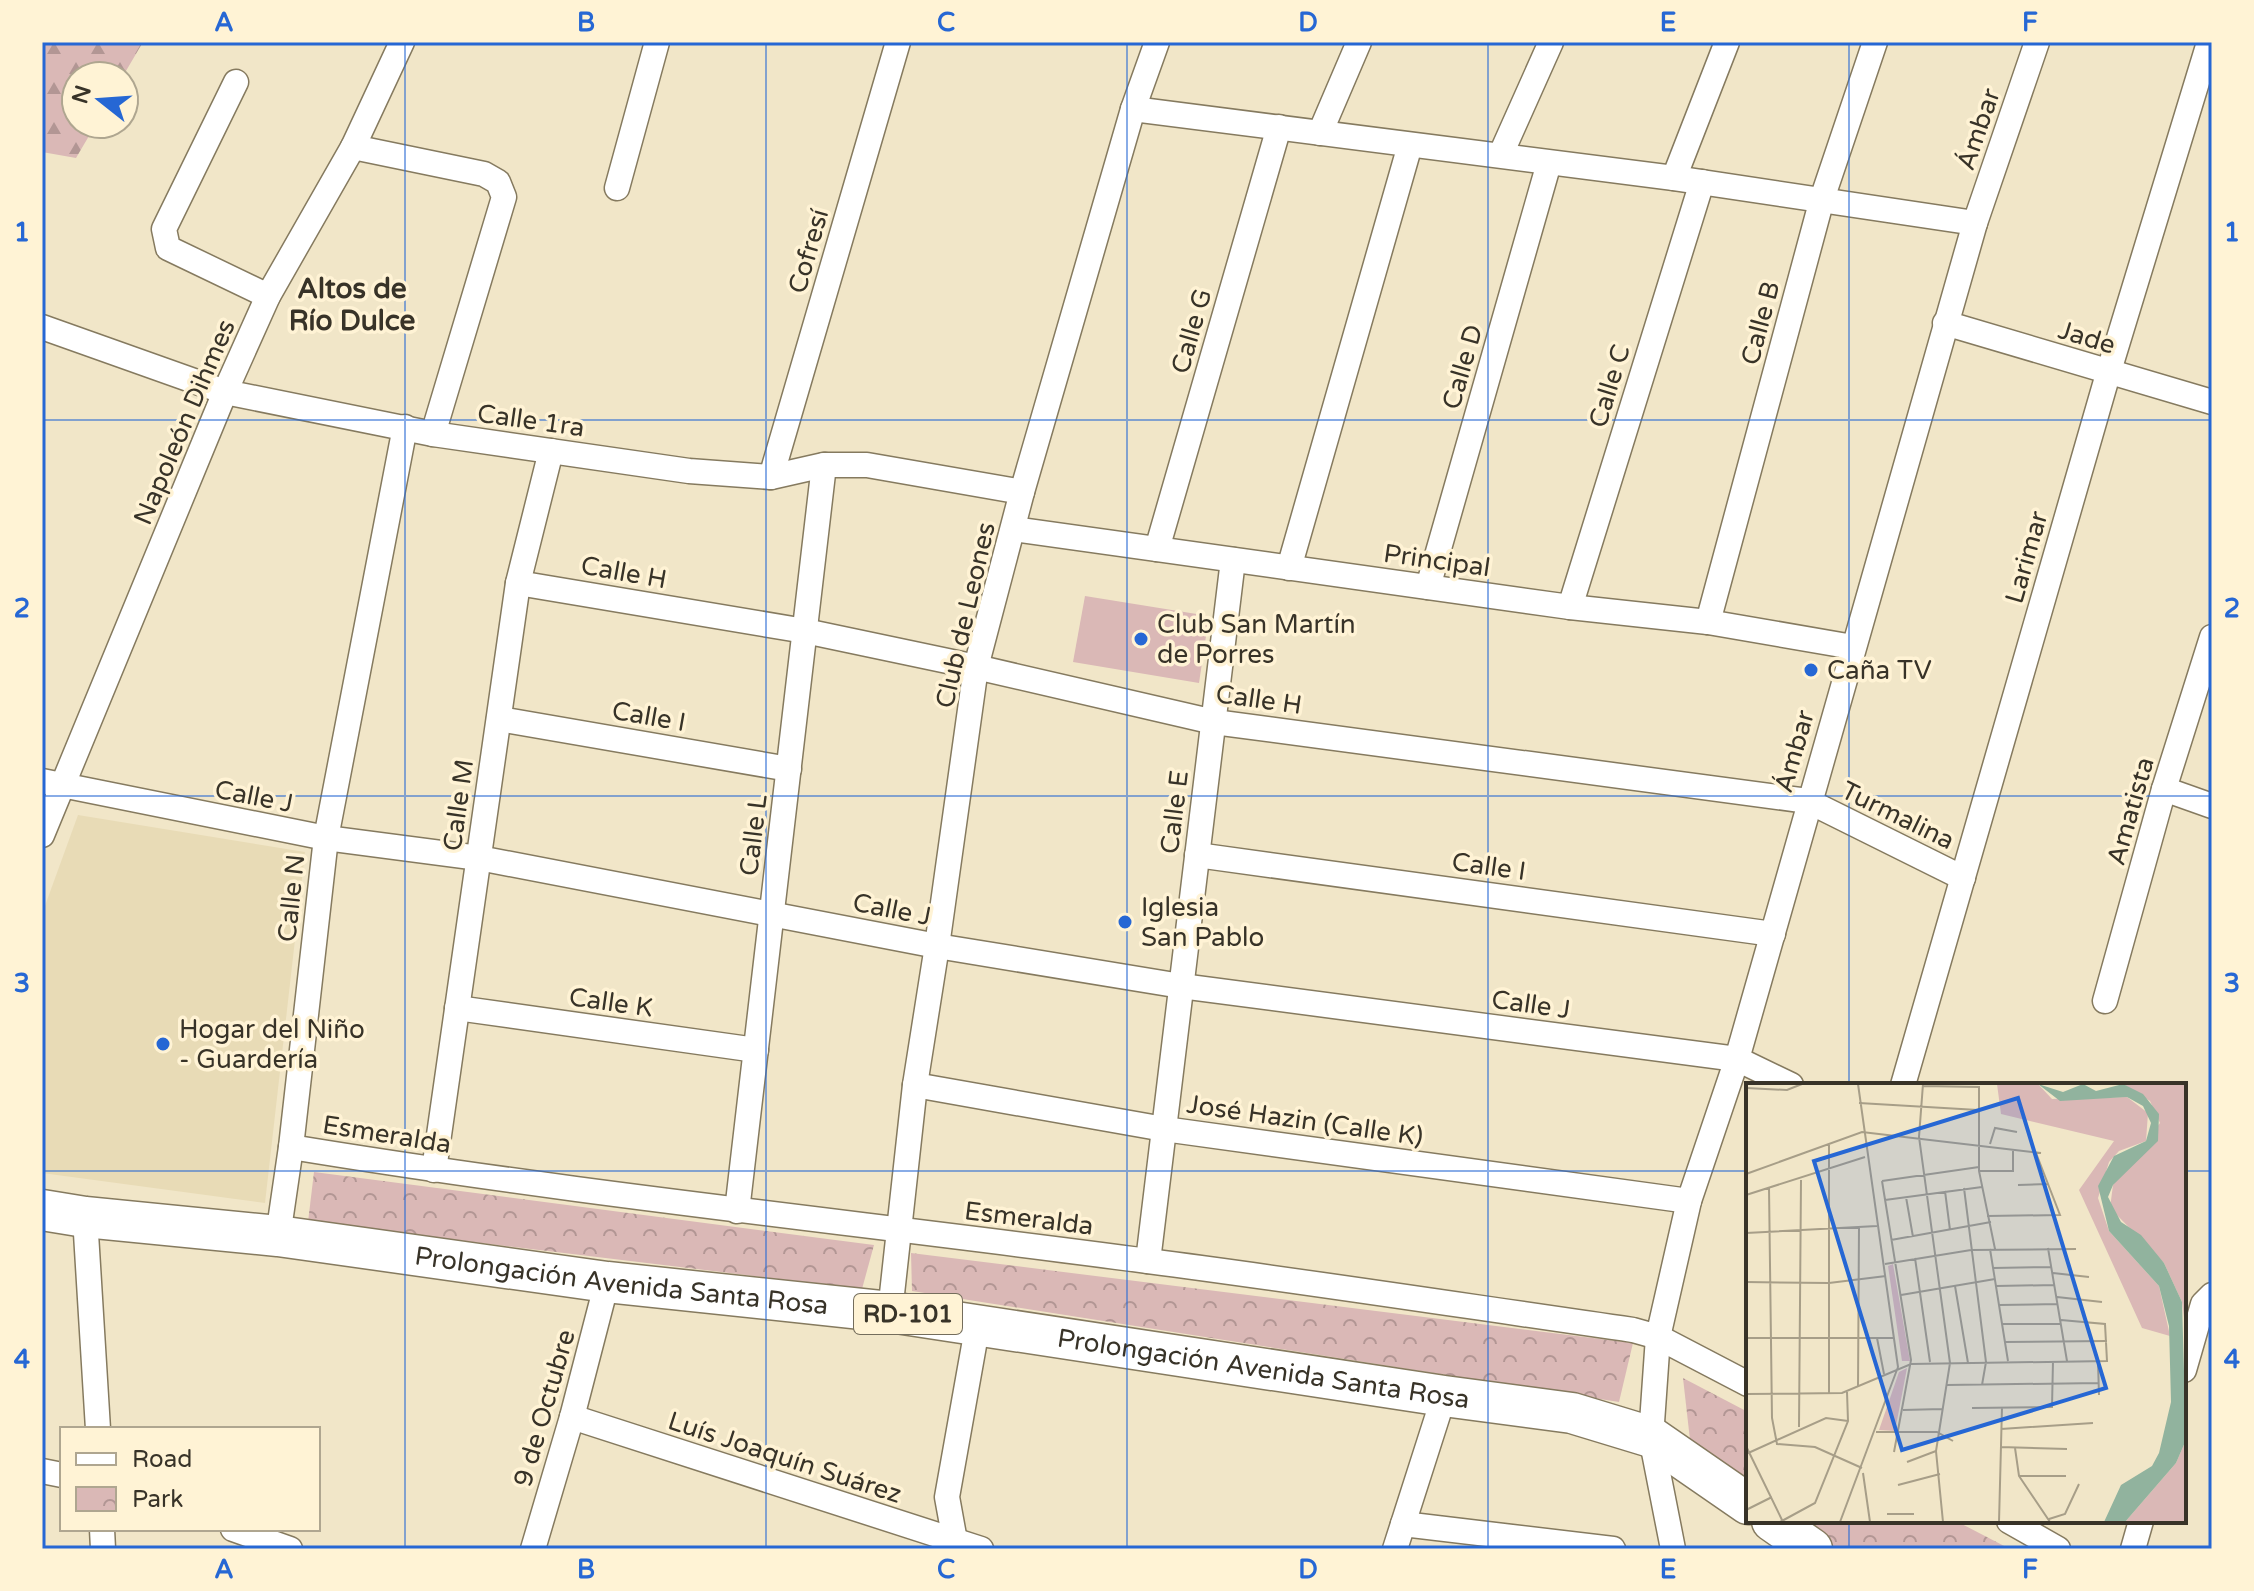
<svg xmlns="http://www.w3.org/2000/svg" width="2254" height="1591" font-family="'Varela Round',sans-serif">
  <style>
    .built { fill: #e8dbb6 }
    .forest { fill: url(#forest-firs) }
    .park { fill: url(#park-crowns) }
    .pitch { fill: #dab8b6 }
    .lines { fill: none; stroke-linecap: round; stroke-linejoin: round }
    .street-casing { stroke: #857a5f; stroke-width: 27 }
    .primary-casing { stroke: #857a5f; stroke-width: 43 }
    .street { stroke: #fff; stroke-width: 24 }
    .primary { stroke: #fff; stroke-width: 40 }
    .grid { fill: none; stroke: #2667d4; stroke-width: 2; stroke-opacity: 0.55 }
    .poi-dot { fill: #2667d4; stroke: #fff3d5; stroke-width: 3 }
    .labels { text-anchor: middle; stroke-width: 7; stroke-linejoin: round; paint-order: stroke }
    .shield { fill: #fff3d5; stroke: #746d5c; stroke-width: 2 }
    .shield-label { font-size: 24px; font-weight: bold; fill: #383328 }
    .street-label { font-size: 26px; fill: #383328; stroke: #fff3d5 }
    .poi-label { font-size: 26px; fill: #383328; stroke: #fff3d5; text-anchor: start }
    .neighbourhood-label { font-size: 28px; font-weight: bold; fill: #383328; stroke: #fff3d5 }
    .inset-road { fill: none; stroke: #a79e88; stroke-width: 2 }
    .view { fill: #2667d4; fill-opacity: 0.15; stroke: #2667d4; stroke-width: 4 }
    .inset-edge { fill: none; stroke: #383328; stroke-width: 4 }
    .neatline { fill: none; stroke: #2667d4; stroke-width: 3 }
    .grid-label { font-size: 26px; text-anchor: middle; font-weight: bold; fill: #2667d4 }
  </style>
  <defs>
    <pattern id="forest-firs" width="22" height="20" patternUnits="userSpaceOnUse" patternTransform="scale(2)"><rect width="22" height="20" fill="#dab8b6"/><path d="M5 1l3.5 6h-7zM16 11l3.5 6h-7z" fill="#b29694"/></pattern>
    <pattern id="park-crowns" width="20" height="18" patternUnits="userSpaceOnUse" patternTransform="scale(2)"><rect width="20" height="18" fill="#dab8b6"/><path d="M2 6a3 3 0 1 1 6 0M12 15a3 3 0 1 1 6 0" fill="none" stroke="#b29694"/></pattern>
  </defs>
  <rect width="100%" height="100%" fill="#f1e6c8"/>
  <polygon class="built" points="78,815 305,852 265,1203 42,1173 42,914"/>
  <polygon class="forest" points="42,42 143,42 123,76 76,76 76,124 96,124 76,158 42,152"/>
  <g class="park">
    <polygon points="314,1172 874,1245 862,1289 308,1222"/>
    <polygon points="911,1253 1633,1343 1619,1402 912,1291"/>
    <polygon points="1683,1378 1748,1412 1748,1483 1690,1440"/>
    <polygon points="1800,1521 1956,1521 2010,1549 1838,1549"/>
  </g>
  <polygon class="pitch" points="1085,596 1209,616 1199,683 1073,662"/>
  <g class="lines">
    <g class="street-casing">
      <g id="street">
        <polyline points="236,82 164,229 168,248 268,296"/>
        <polyline points="1133,109 1674,178 1975,223"/>
        <polyline points="1320,133 1359,42"/>
        <polyline points="353,147 484,174 498,182 504,197 433,434"/>
        <polyline points="1501,154 1551,42"/>
        <polyline points="1674,178 1727,42"/>
        <polyline points="617,188 657,42"/>
        <polyline points="1945,323 2212,402"/>
        <polyline points="42,327 225,392 433,434 689,471 771,477 824,465 867,465 1022,492"/>
        <polyline points="771,477 898,42"/>
        <polyline points="1014,529 1570,607 1708,622 1853,647"/>
        <polyline points="1157,549 1279,127"/>
        <polyline points="1289,568 1410,145"/>
        <polyline points="518,583 805,631 976,667 1214,722 1808,801 1963,878"/>
        <polyline points="1428,587 1549,163"/>
        <polyline points="1570,607 1702,182"/>
        <polyline points="1708,622 1822,199 1875,42"/>
        <polyline points="499,719 789,769"/>
        <polyline points="42,781 326,838 479,858 937,946 1181,986 1737,1059 1791,1085"/>
        <polyline points="2164,789 2212,806"/>
        <polyline points="42,835 225,392 268,296 353,147 402,42"/>
        <polyline points="1197,855 1773,934"/>
        <polyline points="2105,1001 2164,789 2212,637"/>
        <polyline points="457,1008 756,1050"/>
        <polyline points="915,1085 1164,1129 1689,1201"/>
        <polyline points="1903,1085 2108,374 2208,46"/>
        <path d="M 291,1147 C 576,1194 862,1223 1148,1261 C 1310,1282 1472,1307 1633,1330 L 1658,1337 L 1748,1384"/>
        <polyline points="434,1170 518,583 551,451"/>
        <polyline points="737,1211 824,465"/>
        <polyline points="85,1217 98,1429"/>
        <polyline points="278,1236 291,1147 326,838 405,427"/>
        <polyline points="1148,1261 1233,560"/>
        <polyline points="890,1312 915,1085 937,946 976,667 1022,492 1133,109 1157,42"/>
        <polyline points="2184,1370 2203,1304 2212,1295"/>
        <polyline points="572,1417 981,1549"/>
        <polyline points="42,1471 62,1475"/>
        <polyline points="2009,1521 2058,1549"/>
        <polyline points="1403,1524 1613,1549"/>
        <polyline points="102,1529 103,1549"/>
        <polyline points="233,1529 290,1549"/>
        <polyline points="533,1549 572,1417 607,1282"/>
        <polyline points="953,1549 955,1541 947,1497 978,1323"/>
        <polyline points="1395,1549 1444,1396"/>
        <polyline points="1673,1549 1651,1437 1658,1337 1689,1201 1737,1059 1975,223 2037,42"/>
        <polyline points="2133,1549 2141,1521"/>
      </g>
    </g>
    <g class="primary-casing">
      <g id="primary">
        <path id="s1" d="M 42,1210 L 85,1217 L 278,1236 L 607,1282 L 890,1312 L 1444,1396 L 1572,1413 L 1651,1437 L 1748,1504"/>
        <polyline points="1772,1521 1812,1549"/>
      </g>
    </g>
    <use href="#street" class="street"/>
    <use href="#primary" class="primary"/>
  </g>
  <path class="grid" d="M 405,42 L 405,1549M 766,42 L 766,1549M 1127,42 L 1127,1549M 1488,42 L 1488,1549M 1849,42 L 1849,1085M 42,420 L 2212,420M 42,796 L 2212,796M 42,1171 L 1748,1171M 2184,1171 L 2212,1171M 1849,1521 L 1849,1549"/>
  <g class="poi-dot">
    <circle cx="1141" cy="639" r="8"/>
    <circle cx="1811" cy="670" r="8"/>
    <circle cx="1125" cy="922" r="8"/>
    <circle cx="163" cy="1044" r="8"/>
  </g>
  <g class="labels">
    <rect class="shield" x="854" y="1294" width="108" height="40" rx="6"/>
    <g class="shield-label">
      <text x="908" y="1322">RD-101</text>
    </g>
    <g class="street-label">
      <text transform="translate(1978 129) rotate(-71)" y="9">Ámbar</text>
      <text transform="translate(808 251) rotate(-74)" y="9">Cofresí</text>
      <text transform="translate(1760 323) rotate(-75)" y="9">Calle B</text>
      <text transform="translate(1191 331) rotate(-74)" y="9">Calle G</text>
      <text transform="translate(2087 337) rotate(17)" y="9">Jade</text>
      <text transform="translate(1462 367) rotate(-74)" y="9">Calle D</text>
      <text transform="translate(1609 386) rotate(-73)" y="9">Calle C</text>
      <text transform="translate(531 420) rotate(8)" y="9">Calle 1ra</text>
      <text transform="translate(184 422) rotate(-67)" y="9">Napoleón Dihmes</text>
      <text transform="translate(2026 557) rotate(-74)" y="9">Larimar</text>
      <text transform="translate(1437 560) rotate(8)" y="9">Principal</text>
      <text transform="translate(624 572) rotate(10)" y="9">Calle H</text>
      <text transform="translate(965 615) rotate(-77)" y="9">Club de Leones</text>
      <text transform="translate(1259 699) rotate(8)" y="9">Calle H</text>
      <text transform="translate(649 716) rotate(10)" y="9">Calle I</text>
      <text transform="translate(1794 751) rotate(-74)" y="9">Ámbar</text>
      <text transform="translate(254 796) rotate(11)" y="9">Calle J</text>
      <text transform="translate(458 805) rotate(-82)" y="9">Calle M</text>
      <text transform="translate(2130 811) rotate(-74)" y="9">Amatista</text>
      <text transform="translate(1174 812) rotate(-83)" y="9">Calle E</text>
      <text transform="translate(1898 815) rotate(26)" y="9">Turmalina</text>
      <text transform="translate(753 835) rotate(-83)" y="9">Calle L</text>
      <text transform="translate(1489 866) rotate(8)" y="9">Calle I</text>
      <text transform="translate(291 898) rotate(-84)" y="9">Calle N</text>
      <text transform="translate(892 909) rotate(11)" y="9">Calle J</text>
      <text transform="translate(611 1002) rotate(8)" y="9">Calle K</text>
      <text transform="translate(1531 1004) rotate(8)" y="9">Calle J</text>
      <text transform="translate(1305 1120) rotate(8)" y="9">José Hazin (Calle K)</text>
      <text transform="translate(387 1134) rotate(9)" y="9">Esmeralda</text>
      <text transform="translate(1029 1218) rotate(7)" y="9">Esmeralda</text>
      <text dy="9" stroke="none"><textPath href="#s1" startOffset="584">Prolongación Avenida Santa Rosa</textPath></text>
      <text dy="9" stroke="none"><textPath href="#s1" startOffset="1232">Prolongación Avenida Santa Rosa</textPath></text>
      <text transform="translate(544 1408) rotate(-74)" y="9">9 de Octubre</text>
      <text transform="translate(785 1457) rotate(18)" y="9">Luís Joaquín Suárez</text>
    </g>
    <g class="poi-label">
      <text x="1157" y="633">Club San Martín<tspan x="1157" dy="30">de Porres</tspan></text>
      <text x="1827" y="679">Caña TV</text>
      <text x="1141" y="916">Iglesia<tspan x="1141" dy="30">San Pablo</tspan></text>
      <text x="179" y="1038">Hogar del Niño<tspan x="179" dy="30">- Guardería</tspan></text>
    </g>
    <g class="neighbourhood-label">
      <text x="352" y="298">Altos de<tspan x="352" dy="32">Río Dulce</tspan></text>
    </g>
  </g>
  <g transform="translate(1746 1083)">
    <rect width="440" height="440" fill="#f1e6c8"/>
    <path d="M 251,1 L 292,1 L 306,16 L 381,14 L 402,30 L 400,58 L 373,68 L 363,79 L 352,115 L 363,148 L 413,203 L 424,253 L 396,245 L 333,107 L 368,58 L 255,31 ZM 377,1 L 440,1 L 440,250 L 436,219 L 418,180 L 364,125 L 367,102 L 414,40 L 404,18 ZM 440,357 L 440,439 L 379,439 L 430,380 Z" fill="#dab8b6"/>
    <path d="M 147,181 L 164,278 L 156,278 L 142,183 ZM 161,285 L 149,348 L 133,347 L 153,289 Z" fill="#dab8b6"/>
    <path d="M 292,1 L 317,9 L 337,1 L 350,8 L 377,1 L 397,11 L 413,31 L 412,58 L 367,102 L 362,114 L 375,139 L 395,152 L 418,180 L 436,219 L 440,357 L 430,380 L 379,439 L 358,439 L 375,402 L 406,383 L 413,370 L 425,319 L 423,243 L 413,203 L 363,148 L 352,103 L 368,73 L 400,58 L 405,40 L 397,23 L 381,14 L 314,18 Z" fill="#91b39e"/>
    <path class="inset-road" d="M 177,1 L 173,54 L 204,280 L 190,368 L 197,439M 177,3 L 233,4 L 233,88 L 249,166M 0,5 L 41,7 L 56,1M 113,20 L 232,27M 244,61 L 249,45 L 271,49M 233,88 L 267,88 L 267,66M 0,91 L 116,49 L 295,70M 136,98 L 165,277 L 148,369M 136,98 L 233,84M 272,102 L 302,101M 23,105 L 26,335 L 31,361 L 69,364 L 116,385M 218,105 L 240,279 L 236,302M 199,108 L 204,147M 0,112 L 119,74M 160,114 L 167,154M 139,117 L 236,104M 241,133 L 314,132 L 290,70M 0,150 L 131,143M 145,157 L 245,139M 302,165 L 321,278M 244,166 L 262,278M 169,175 L 184,279M 139,181 L 225,167 L 330,166M 247,185 L 306,184M 307,190 L 343,194M 0,199 L 83,200 L 140,193M 209,203 L 222,280M 250,203 L 309,202M 155,212 L 249,196M 311,214 L 356,219M 253,222 L 312,221M 256,241 L 315,241M 0,255 L 148,255M 131,255 L 138,291M 259,259 L 361,258M 352,279 L 353,312M 201,302 L 353,300M 112,304 L 113,144M 83,310 L 83,61M 0,311 L 96,310 L 165,281 L 361,278 L 359,241 L 315,237M 226,325 L 306,324 L 307,278M 157,327 L 196,326M 53,344 L 55,97M 255,346 L 347,340M 130,349 L 191,349 L 207,358M 0,363 L 37,439M 254,364 L 321,366M 269,365 L 273,393 L 304,439M 0,371 L 80,335 L 102,338M 161,379 L 190,368M 117,390 L 124,439M 273,393 L 320,393M 152,402 L 194,391M 0,427 L 26,414M 141,431 L 168,431M 303,436 L 319,431 L 333,401M 34,439 L 69,420 L 102,338 L 101,309M 94,439 L 152,284 L 112,1M 253,439 L 256,324"/>
    <path class="view" d="M 272,15 L 360,305 L 156,367 L 68,78 Z"/>
    <rect width="440" height="440" class="inset-edge"/>
  </g>
  <rect width="2254" height="1591" fill="none" stroke="#fff3d5" stroke-width="88"/>
  <rect x="60" y="1427" width="260" height="104" fill="#fff3d5" stroke="#afa690" stroke-width="2"/>
  <rect x="76" y="1453" width="40" height="12" fill="#ffffff" stroke="#afa690" stroke-width="2"/>
  <text x="132" y="1467" font-size="24" fill="#383328">Road</text>
  <rect x="76" y="1487" width="40" height="24" fill="url(#park-crowns)" stroke="#afa690" stroke-width="2"/>
  <text x="132" y="1507" font-size="24" fill="#383328">Park</text>
  <g transform="translate(100 100) rotate(287)"><circle r="38" fill="#fff3d5" stroke="#afa690" stroke-width="2"/>
  <path d="M0-6L14 30L0 20L-14 30Z" fill="#2667d4"/>
  <text y="-12" font-size="22" font-weight="bold" text-anchor="middle" fill="#383328">N</text>
  </g>
  <rect x="44" y="44" width="2166" height="1503" class="neatline"/>
  <g class="grid-label">
    <text x="224" y="31">A</text>
    <text x="586" y="31">B</text>
    <text x="946" y="31">C</text>
    <text x="1308" y="31">D</text>
    <text x="1668" y="31">E</text>
    <text x="2030" y="31">F</text>
    <text x="22" y="241">1</text>
    <text x="2232" y="241">1</text>
    <text x="22" y="617">2</text>
    <text x="2232" y="617">2</text>
    <text x="22" y="992">3</text>
    <text x="2232" y="992">3</text>
    <text x="22" y="1368">4</text>
    <text x="2232" y="1368">4</text>
    <text x="224" y="1578">A</text>
    <text x="586" y="1578">B</text>
    <text x="946" y="1578">C</text>
    <text x="1308" y="1578">D</text>
    <text x="1668" y="1578">E</text>
    <text x="2030" y="1578">F</text>
  </g>
</svg>
